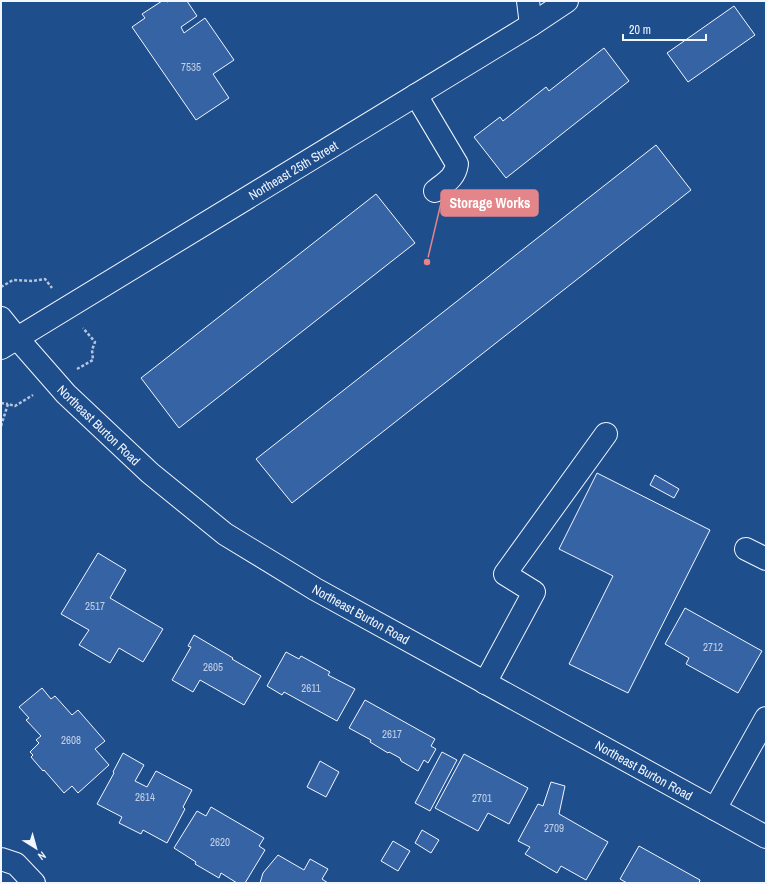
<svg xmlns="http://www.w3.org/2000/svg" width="767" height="884" font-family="'Archivo Narrow',sans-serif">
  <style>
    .building { fill: #3563a3; stroke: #f2f6ff }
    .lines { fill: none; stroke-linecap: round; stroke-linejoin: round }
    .minor-casing { stroke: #f2f6ff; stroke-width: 24 }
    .major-casing { stroke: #f2f6ff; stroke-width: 24 }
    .path { stroke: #b3c4dc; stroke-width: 2.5; stroke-dasharray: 3 2; stroke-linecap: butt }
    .minor { stroke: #1f4e8c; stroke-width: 22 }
    .major { stroke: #1f4e8c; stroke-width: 22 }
    .labels { text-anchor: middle; stroke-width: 3; stroke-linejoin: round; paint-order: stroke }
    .number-label { font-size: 11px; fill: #c3d1e8 }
    .street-label { font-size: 13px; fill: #f2f6ff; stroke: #1f4e8c }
    .leader { fill: none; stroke: #e38589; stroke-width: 1.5 }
    .callout-dot { fill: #e38589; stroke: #1f4e8c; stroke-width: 1.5 }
    .callout { fill: #e38589; stroke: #e38589; stroke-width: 1.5 }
    .callout-label { font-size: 14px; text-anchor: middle; font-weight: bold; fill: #fff }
  </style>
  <rect width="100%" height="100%" fill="#1f4e8c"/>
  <g class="building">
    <polygon points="162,1 166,1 167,2 169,1 187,1 197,16 181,27 184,33 205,18 234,60 213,74 229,98 196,120 132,27 145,18 142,14"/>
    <polygon points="734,6 755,35 688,82 667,53"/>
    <polygon points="604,48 629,81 506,178 474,137 500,117 503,121 546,87 549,91"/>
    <polygon points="656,145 691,190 292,503 256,459"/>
    <polygon points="376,194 415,243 179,428 141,378"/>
    <polygon points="597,473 710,530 628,693 569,664 613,576 559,549"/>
    <polygon points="655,475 679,489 674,498 650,485"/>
    <polygon points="98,553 126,570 110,598 163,629 143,662 119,648 110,663 79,645 89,630 61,614"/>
    <polygon points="685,608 762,651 738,693 686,664 689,658 665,644"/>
    <polygon points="194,635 233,658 232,659 261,676 244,705 200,680 193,692 172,680 191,647 188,646"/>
    <polygon points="286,652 299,659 301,656 330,672 328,675 355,689 337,721 284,692 282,695 267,686"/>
    <polygon points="42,688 51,699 55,696 72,715 78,710 105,741 95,749 109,765 78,793 72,786 64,793 44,770 43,771 31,757 33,755 30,752 39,743 36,740 41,736 26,720 29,718 19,707"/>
    <polygon points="365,700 435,739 431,746 436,749 428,763 424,760 418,771 401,761 400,758 389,752 388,753 370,742 371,740 349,728"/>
    <polygon points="442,752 457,760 430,811 415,803"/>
    <polygon points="123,753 144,765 135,781 147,787 156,771 192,790 183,807 185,809 167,843 143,830 141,834 119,823 122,817 97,804 114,773 113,772"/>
    <polygon points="464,754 528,788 509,824 488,813 478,831 435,808"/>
    <polygon points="320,761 339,772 326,797 307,787"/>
    <polygon points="551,782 565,786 559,814 608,842 586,880 561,866 557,873 525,854 530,847 518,841 538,804 543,806"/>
    <polygon points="211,807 264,838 259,846 265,850 245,883 237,883 221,873 219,878 195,864 196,862 174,848 197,811 206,816"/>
    <polygon points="422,830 439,840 431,853 415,843"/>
    <polygon points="393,841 410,851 398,871 381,861"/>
    <polygon points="639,846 700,880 699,883 627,883 620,879"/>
    <polygon points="278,855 304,870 310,859 328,869 322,879 328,883 260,883 263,873"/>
  </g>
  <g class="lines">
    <g class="minor-casing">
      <g id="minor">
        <polyline points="528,1 531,25"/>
        <path d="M 416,95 L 457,164 C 455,178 446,182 435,191"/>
        <polyline points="1,318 17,338 66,394 150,473 225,534 315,589 766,837"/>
        <polyline points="746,549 766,559"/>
        <polyline points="485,683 534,592 505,574 606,434"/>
        <polyline points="715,809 766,718"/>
        <polyline points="1,859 16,864 34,883"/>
      </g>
    </g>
    <g class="major-casing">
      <polyline id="major" points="1,348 531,25 567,1"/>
    </g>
    <g class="path">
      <polyline points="1,287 13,280 33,281 45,279 52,288"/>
      <polyline points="77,369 93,360 92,350 95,342 83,328"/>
      <polyline points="1,403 8,404"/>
      <polyline points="1,426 8,404 15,406 33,395"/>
    </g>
    <use href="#minor" class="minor"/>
    <use href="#major" class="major"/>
  </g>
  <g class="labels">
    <g class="number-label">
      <text x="191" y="71">7535</text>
      <text x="95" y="610">2517</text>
      <text x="713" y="651">2712</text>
      <text x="213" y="671">2605</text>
      <text x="311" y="692">2611</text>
      <text x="392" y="738">2617</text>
      <text x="71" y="744">2608</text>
      <text x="145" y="801">2614</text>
      <text x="482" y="802">2701</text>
      <text x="554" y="832">2709</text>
      <text x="220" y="846">2620</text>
    </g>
    <g class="street-label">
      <text transform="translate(293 170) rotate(-31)" y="5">Northeast 25th Street</text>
      <text transform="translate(99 425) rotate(44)" y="5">Northeast Burton Road</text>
      <text transform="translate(361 614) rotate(29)" y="5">Northeast Burton Road</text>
      <text transform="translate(644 770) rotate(29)" y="5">Northeast Burton Road</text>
    </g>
  </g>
  <path class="leader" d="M427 262L441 203"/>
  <circle class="callout-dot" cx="427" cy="262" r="4"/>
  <rect class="callout" x="441" y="190" width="97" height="26" rx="4"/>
  <g class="callout-label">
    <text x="490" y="208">Storage Works</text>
  </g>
  <rect width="767" height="884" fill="none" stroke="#f2f6ff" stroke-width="4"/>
  <g transform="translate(36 848) rotate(143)" stroke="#1f4e8c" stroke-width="3" paint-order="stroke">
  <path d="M0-3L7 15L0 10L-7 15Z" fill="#f2f6ff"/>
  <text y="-6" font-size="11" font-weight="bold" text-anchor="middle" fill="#f2f6ff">N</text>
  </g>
  <path d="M623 34v6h83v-6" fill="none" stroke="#f2f6ff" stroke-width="2"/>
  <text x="629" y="34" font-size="12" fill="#f2f6ff" stroke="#1f4e8c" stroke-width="3" paint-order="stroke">20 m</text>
</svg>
